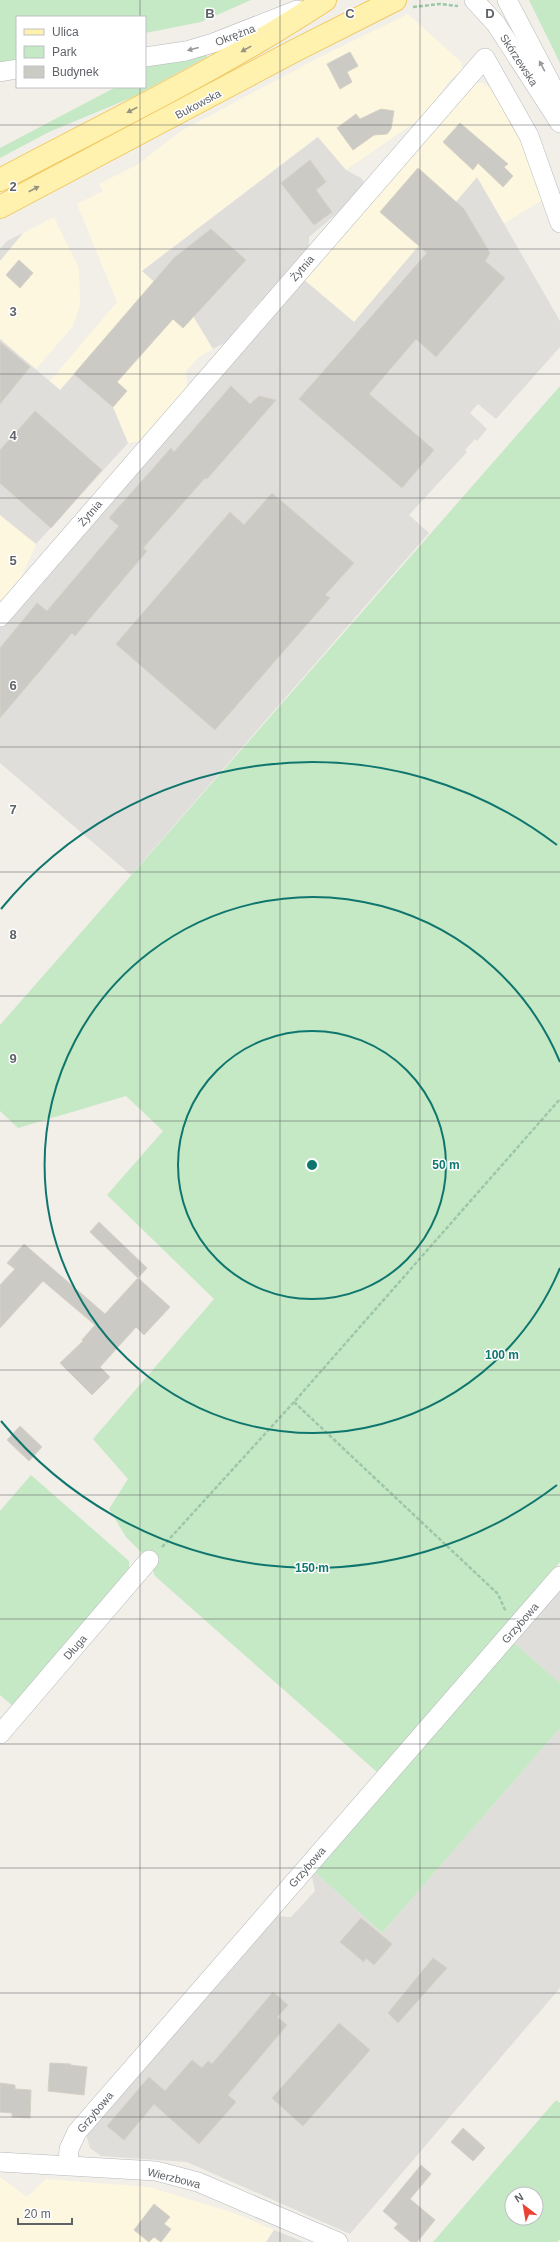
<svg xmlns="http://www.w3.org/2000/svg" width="560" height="2242" font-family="Arial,sans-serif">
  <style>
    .commercial { fill: #fef7e0 }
    .industrial { fill: #e0deda }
    .green { fill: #c5e8c5; fill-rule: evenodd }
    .building { fill: #cccac5; stroke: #d6d1c6 }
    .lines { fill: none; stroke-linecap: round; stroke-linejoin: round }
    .minor-casing { stroke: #b5b8bc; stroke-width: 20 }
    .major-casing { stroke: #f2c960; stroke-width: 24 }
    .path { stroke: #9cc7a9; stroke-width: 2.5; stroke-dasharray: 4 2; stroke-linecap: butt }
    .minor { stroke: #fff; stroke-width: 19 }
    .major { stroke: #fff2af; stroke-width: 22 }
    .oneway { fill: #979a9d }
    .oneway2 { fill: #979581 }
    .grid { fill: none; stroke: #5f6368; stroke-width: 1; stroke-opacity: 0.55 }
    .ring { fill: none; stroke: #0f766e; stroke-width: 2 }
    .labels { text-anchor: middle; stroke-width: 3; stroke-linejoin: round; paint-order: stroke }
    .street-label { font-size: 11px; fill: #5f6368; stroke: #fff }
    .grid-label { font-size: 13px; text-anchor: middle; font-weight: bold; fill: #5f6368; stroke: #fff; stroke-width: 3; stroke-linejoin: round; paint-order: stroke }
    .centre { fill: #0f766e; stroke: #fff; stroke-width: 2 }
    .ring-label { font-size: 12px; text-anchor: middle; font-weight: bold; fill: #0f766e; stroke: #fff; stroke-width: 3; stroke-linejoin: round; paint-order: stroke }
  </style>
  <rect width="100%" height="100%" fill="#f1efe8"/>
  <g class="commercial">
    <polygon points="408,14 462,63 462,70 450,80 437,98 431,111 346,170 317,137 142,271 193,316 213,349 199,357 186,371 187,389 141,441 128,443 113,407 74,374 61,390 50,381 117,302 77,204 103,191 99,184 137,165 181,131 318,58"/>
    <polygon points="475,83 482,83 495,90 518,130 543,200 504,223 477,178 354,322 302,278"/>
    <polygon points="54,217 79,268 80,305 73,326 36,369 0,339 0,261 23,233"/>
    <polygon points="0,515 36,544 22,576 0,602"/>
    <polygon points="0,2177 27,2197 46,2179 149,2187 234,2213 274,2230 266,2242 0,2242"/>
  </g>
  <g class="industrial">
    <polygon points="318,137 346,170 361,178 366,184 355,198 309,237 309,249 273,290 253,309 226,342 213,349 193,316 142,271"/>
    <polygon points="477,177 560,321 560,347 496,419 478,404 470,413 487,429 477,441 475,439 465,450 467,452 409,515 429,533 131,875 0,763 0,625 302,278 354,322"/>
    <polygon points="23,233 0,261 0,249 7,241"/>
    <polygon points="0,339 60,390 74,374 113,407 128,443 36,544 0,515"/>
    <polygon points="560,1588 560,1683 513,1642"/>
    <polygon points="560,1728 560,1988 350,2234 187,2162 101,2156 90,2148 86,2134 275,1916 291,1917 315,1891 312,1877 315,1872 382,1933"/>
    <polygon points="274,2230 304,2242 266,2242"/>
  </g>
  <g class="green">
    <polygon points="0,0 251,0 201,22 145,33 145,17 17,17 17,63 0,66"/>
    <polygon points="529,0 560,0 560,63"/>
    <polygon points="206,52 207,57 133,97 49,132 0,158 0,148 116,87 145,87 145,62"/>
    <polygon points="560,386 560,1562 377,1772 155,1576 149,1560 126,1537 109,1509 128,1479 93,1439 214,1299 107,1195 163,1131 126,1096 18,1128 0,1111 0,1025"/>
    <polygon points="31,1475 129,1561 129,1569 12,1705 0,1695 0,1511"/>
    <polygon points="513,1642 560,1683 560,1728 382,1933 315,1872"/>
    <path d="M 556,2100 L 560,2103 L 560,2239 L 557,2242 L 433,2242 ZM 512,2194 L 536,2194 L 536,2218 L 512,2218 Z"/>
  </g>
  <g class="building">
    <polygon points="350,52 358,66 347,72 352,82 340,89 327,64"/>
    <polygon points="381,109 394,111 391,129 387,134 374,135 353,150 337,128 356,114 360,119"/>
    <polygon points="460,123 508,164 504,167 513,176 503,187 478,163 473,170 443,142"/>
    <polygon points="310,160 326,182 316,190 332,212 314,225 281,183"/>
    <polygon points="418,168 464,209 490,253 485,261 505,278 436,357 416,339 369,394 434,450 402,488 299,399 427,253 380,212"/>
    <polygon points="211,229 246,260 183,328 173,319 117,382 127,391 113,407 74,374 174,258"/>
    <polygon points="19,260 33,273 20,288 6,275"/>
    <polygon points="0,342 30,367 0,404"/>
    <polygon points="231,386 250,404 259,396 276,400 207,479 205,478 143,548 147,551 75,636 72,633 0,718 0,648 37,603 47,611 119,526 109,518 171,448 174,452"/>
    <polygon points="35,411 102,470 51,528 0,483 0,450"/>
    <polygon points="272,493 354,563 325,595 330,598 215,730 116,644 230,512 244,525"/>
    <polygon points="99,1222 147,1268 138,1278 90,1232"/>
    <polygon points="24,1244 105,1314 138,1278 170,1307 144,1335 136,1327 100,1367 110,1377 92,1395 60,1363 83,1341 82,1340 95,1325 43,1281 0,1328 0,1285 15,1269 7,1263"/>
    <polygon points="20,1426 42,1447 29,1461 7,1440"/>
    <polygon points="361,1918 392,1944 374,1965 366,1958 364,1962 340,1942"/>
    <polygon points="433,1958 447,1968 398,2023 388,2013"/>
    <polygon points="273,1992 288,2005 277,2017 287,2025 228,2095 236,2102 199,2144 154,2104 124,2140 107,2126 149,2077 165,2091 192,2060 202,2068 208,2061 212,2064"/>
    <polygon points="339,2023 370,2050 303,2126 272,2098"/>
    <polygon points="50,2063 71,2064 70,2065 87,2067 84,2095 48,2091"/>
    <polygon points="0,2083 15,2085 15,2089 31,2090 30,2118 12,2117 12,2113 0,2112"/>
    <polygon points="463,2128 485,2148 473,2161 451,2142"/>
    <polygon points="421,2165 431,2174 410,2199 435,2220 417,2242 411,2242 394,2228 398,2224 383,2211"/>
    <polygon points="154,2204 170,2217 164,2224 171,2229 161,2242 154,2237 149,2242 134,2230"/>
  </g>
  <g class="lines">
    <g class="minor-casing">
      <g id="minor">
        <polyline points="474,0 496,24 560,123"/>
        <polyline points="507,0 560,101"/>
        <polyline points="145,57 186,51 213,43 297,10"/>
        <polyline points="0,72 17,69"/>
        <polyline points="0,617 485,58 529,136 560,223"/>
        <polyline points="0,1734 149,1560"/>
        <polyline points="0,2162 156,2171 198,2182 338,2242"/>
        <polyline points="68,2165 69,2149 77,2132 560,1576"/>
      </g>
    </g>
    <g class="major-casing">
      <g id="major">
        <path d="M 0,180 C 109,122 222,68 325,0"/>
        <polyline points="0,207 296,50 395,0"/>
      </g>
    </g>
    <g class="path">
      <polyline points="413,7 440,4 458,6"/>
      <polyline points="294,1402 498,1594 506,1612"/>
      <polyline points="162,1547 294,1402 560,1099"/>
    </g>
    <use href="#minor" class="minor"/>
    <use href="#major" class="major"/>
  </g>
  <defs><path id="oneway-solid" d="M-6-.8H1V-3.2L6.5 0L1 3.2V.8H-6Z"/></defs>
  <g class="oneway">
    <use href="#oneway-solid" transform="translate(193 49) rotate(165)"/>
    <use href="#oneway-solid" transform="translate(542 66) rotate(-118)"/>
  </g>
  <g class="oneway2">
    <use href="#oneway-solid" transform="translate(246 49) rotate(151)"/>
    <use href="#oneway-solid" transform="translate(132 110) rotate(152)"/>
    <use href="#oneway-solid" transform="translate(34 189) rotate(-28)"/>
  </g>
  <path class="grid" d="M 140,0 L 140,17M 280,0 L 280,2242M 420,0 L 420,2242M 140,87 L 140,2242M 0,125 L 560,125M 0,249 L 560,249M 0,374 L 560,374M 0,498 L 560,498M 0,623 L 560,623M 0,747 L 560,747M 0,872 L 560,872M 0,996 L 560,996M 0,1121 L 560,1121M 0,1246 L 560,1246M 0,1370 L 560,1370M 0,1495 L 560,1495M 0,1619 L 560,1619M 0,1744 L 560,1744M 0,1868 L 560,1868M 0,1993 L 560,1993M 0,2117 L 560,2117"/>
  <g class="ring">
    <circle cx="312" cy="1165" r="134"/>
    <path d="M560 1268A268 268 0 1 1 560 1062"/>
    <path d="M557 1485A403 403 0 0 1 1 1421M1 909A403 403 0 0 1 557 845"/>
  </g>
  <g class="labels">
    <g class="street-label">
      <text transform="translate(235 35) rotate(-21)" y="4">Okrężna</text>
      <text transform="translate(519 60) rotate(57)" y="4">Skórzewska</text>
      <text transform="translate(198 104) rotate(-28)" y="4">Bukowska</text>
      <text transform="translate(302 268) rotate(-49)" y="4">Żytnia</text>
      <text transform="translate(90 513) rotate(-49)" y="4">Żytnia</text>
      <text transform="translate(520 1623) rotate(-49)" y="4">Grzybowa</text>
      <text transform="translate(75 1647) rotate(-49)" y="4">Długa</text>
      <text transform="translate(307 1867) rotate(-49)" y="4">Grzybowa</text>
      <text transform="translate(95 2112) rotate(-50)" y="4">Grzybowa</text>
      <text transform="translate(174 2178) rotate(14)" y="4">Wierzbowa</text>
    </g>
  </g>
  <g class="grid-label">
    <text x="210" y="18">B</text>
    <text x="350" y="18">C</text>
    <text x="490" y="18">D</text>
    <text x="13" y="191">2</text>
    <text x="13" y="316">3</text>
    <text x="13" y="440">4</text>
    <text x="13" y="565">5</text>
    <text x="13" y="690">6</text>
    <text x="13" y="814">7</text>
    <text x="13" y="939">8</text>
    <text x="13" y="1063">9</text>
  </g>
  <circle cx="312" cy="1165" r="6" class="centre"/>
  <g class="ring-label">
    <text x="446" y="1169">50 m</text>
    <text x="502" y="1359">100 m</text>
    <text x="312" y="1572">150 m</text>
  </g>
  <rect x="16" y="16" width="130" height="72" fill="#ffffff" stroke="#bfc1c3"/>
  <rect x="24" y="29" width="20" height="6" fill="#fff2af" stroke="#bfc1c3"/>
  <text x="52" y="36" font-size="12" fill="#5f6368">Ulica</text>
  <rect x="24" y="46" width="20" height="12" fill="#c5e8c5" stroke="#bfc1c3"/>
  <text x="52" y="56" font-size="12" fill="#5f6368">Park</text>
  <rect x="24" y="66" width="20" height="12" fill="#cccac5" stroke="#bfc1c3"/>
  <text x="52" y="76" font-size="12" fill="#5f6368">Budynek</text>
  <g transform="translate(524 2206) rotate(329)"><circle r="19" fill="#ffffff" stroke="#bfc1c3"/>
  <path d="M0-3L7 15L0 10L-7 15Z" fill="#ea4335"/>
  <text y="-6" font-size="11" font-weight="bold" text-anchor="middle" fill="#5f6368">N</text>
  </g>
  <path d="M18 2218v6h54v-6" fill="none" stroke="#5f6368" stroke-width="2"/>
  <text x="24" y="2218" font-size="12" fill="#5f6368" stroke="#ffffff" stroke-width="3" paint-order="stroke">20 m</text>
</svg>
